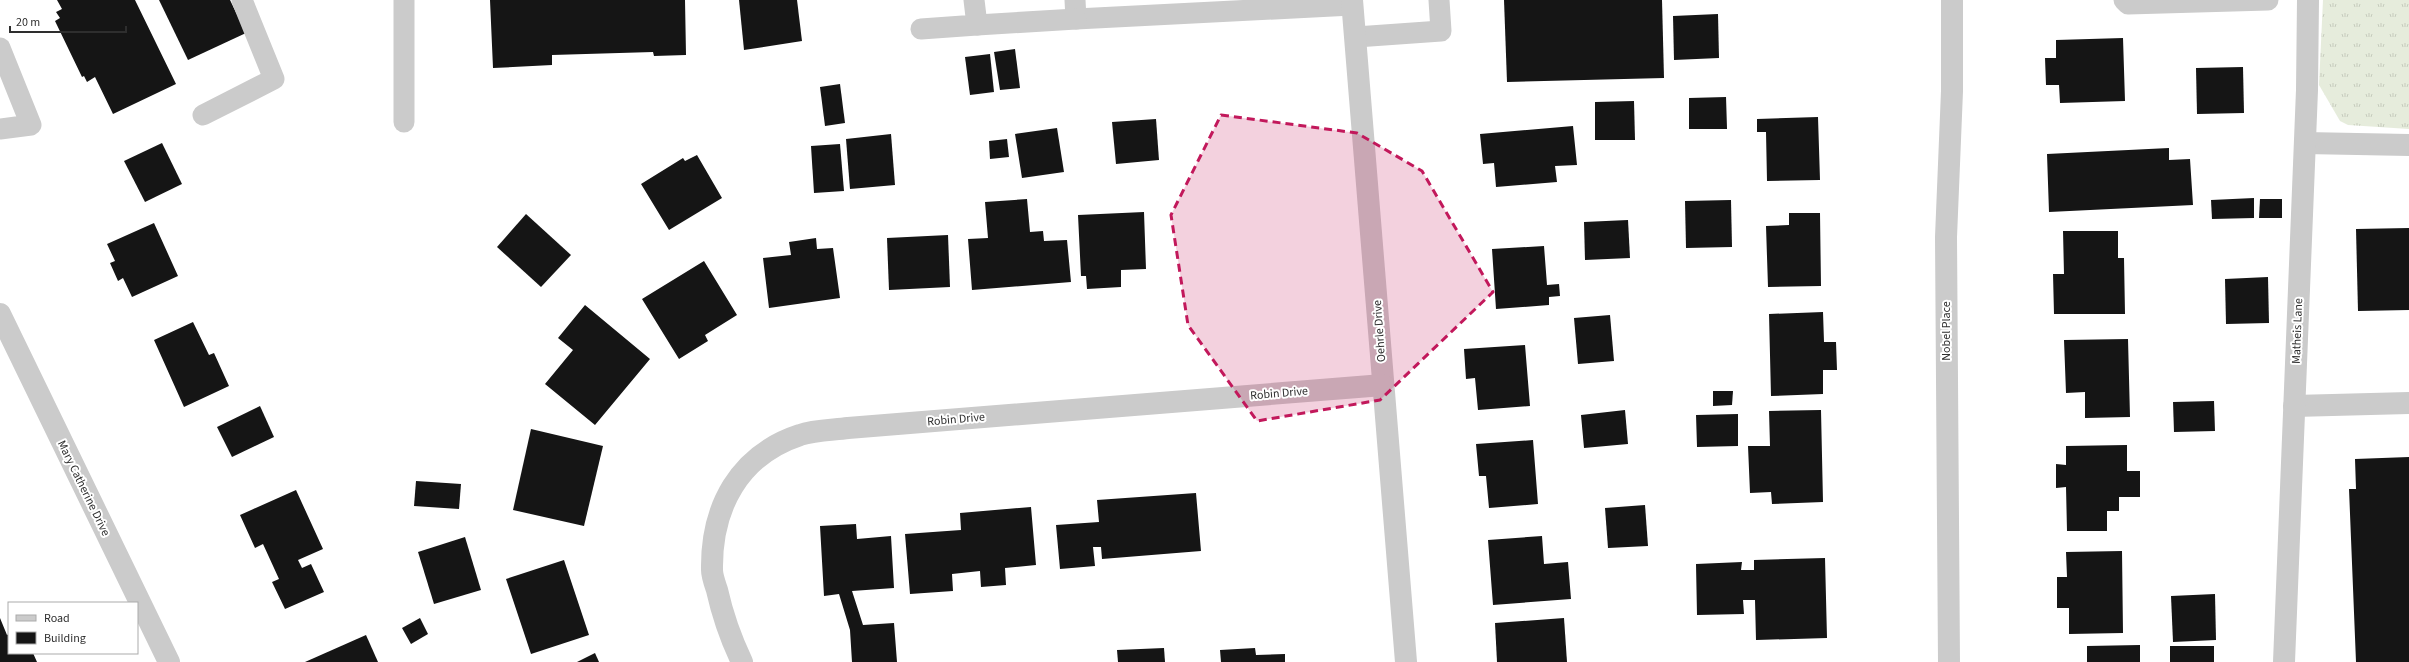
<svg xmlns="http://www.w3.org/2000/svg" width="2409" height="662" font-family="'Source Sans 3',sans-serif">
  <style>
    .grass { fill: url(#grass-tufts) }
    .building { fill: #151515 }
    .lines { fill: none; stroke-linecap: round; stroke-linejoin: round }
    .lane { stroke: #cbcbcb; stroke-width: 21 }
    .street { stroke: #cbcbcb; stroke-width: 22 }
    .marked { fill: #c2185b; fill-opacity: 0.2; stroke: #c2185b; stroke-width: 3; stroke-dasharray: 8 5; stroke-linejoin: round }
    .labels { text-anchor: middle; stroke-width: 4; stroke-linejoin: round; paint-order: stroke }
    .street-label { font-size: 12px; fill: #2e2e2e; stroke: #fff }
  </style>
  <defs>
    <pattern id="grass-tufts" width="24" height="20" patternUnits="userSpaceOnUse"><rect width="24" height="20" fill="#e6ecdc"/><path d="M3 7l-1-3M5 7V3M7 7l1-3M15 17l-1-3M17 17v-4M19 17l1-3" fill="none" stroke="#c6cbbd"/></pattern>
  </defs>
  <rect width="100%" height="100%" fill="#fff"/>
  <polygon class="grass" points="2323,0 2409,0 2409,129 2348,125 2340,121 2319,85"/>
  <g class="building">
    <polygon points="57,0 135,0 176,84 113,114 95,77 87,82 84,76 82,77 55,21 60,18 56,12 62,9"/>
    <polygon points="159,0 230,0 246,33 188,60"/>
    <polygon points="490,0 685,0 686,55 654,56 653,52 552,55 552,65 493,68"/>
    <polygon points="739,0 797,0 802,41 744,50"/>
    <polygon points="1504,0 1662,0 1664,78 1507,82"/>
    <polygon points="1718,14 1719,58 1674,60 1673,16"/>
    <polygon points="2123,38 2125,101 2060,103 2059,85 2046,85 2045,58 2056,58 2056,40"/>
    <polygon points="1015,49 1020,88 1000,90 994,52"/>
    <polygon points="990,54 994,92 970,95 965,57"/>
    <polygon points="2243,67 2244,113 2197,114 2196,68"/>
    <polygon points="840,84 845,123 825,126 820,87"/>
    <polygon points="1726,97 1727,129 1689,129 1689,98"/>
    <polygon points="1634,101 1635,140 1595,140 1595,102"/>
    <polygon points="1818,117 1820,180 1767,181 1766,132 1757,132 1757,119"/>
    <polygon points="1156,119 1159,160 1116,164 1112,122"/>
    <polygon points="1573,126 1577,165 1555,166 1557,182 1496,187 1494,163 1483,164 1480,134"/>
    <polygon points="1057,128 1064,172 1022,178 1015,134"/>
    <polygon points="891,134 895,185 850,189 846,139"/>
    <polygon points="1007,139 1009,157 990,159 989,141"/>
    <polygon points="162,143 182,184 145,202 124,161"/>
    <polygon points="840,144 844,191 814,193 811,146"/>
    <polygon points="2169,148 2169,160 2190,159 2193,205 2049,212 2047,154"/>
    <polygon points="697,155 722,198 669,230 641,184 683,158 685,161"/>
    <polygon points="2254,198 2254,218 2212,219 2211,200"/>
    <polygon points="1027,199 1030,232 1043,231 1044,241 1067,240 1071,282 972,290 968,239 988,238 985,202"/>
    <polygon points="2260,199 2282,199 2282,218 2259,218"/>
    <polygon points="1731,200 1732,247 1686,248 1685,201"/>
    <polygon points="1144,212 1146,269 1121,270 1121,287 1087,289 1086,276 1081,276 1078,215"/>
    <polygon points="1789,213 1820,213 1821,286 1768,287 1766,226 1789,225"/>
    <polygon points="526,214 571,255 541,287 497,247"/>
    <polygon points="1628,220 1630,258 1585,260 1584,222"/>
    <polygon points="154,223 178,276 132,297 123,278 118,281 110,263 115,261 107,244"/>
    <polygon points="2409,228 2409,310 2358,311 2356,229"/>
    <polygon points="2063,231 2118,231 2118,258 2124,258 2125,314 2054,314 2053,274 2064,274"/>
    <polygon points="948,235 950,287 889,290 887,238"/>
    <polygon points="816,238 817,249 833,248 840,298 769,308 763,258 791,255 789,242"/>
    <polygon points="1544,246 1547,285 1559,284 1560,296 1549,297 1549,305 1496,309 1492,249"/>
    <polygon points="704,261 737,315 705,335 708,341 679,359 642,299"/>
    <polygon points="2268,277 2269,323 2226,324 2225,279"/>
    <polygon points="585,305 650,359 595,425 545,384 573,350 558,338"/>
    <polygon points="1823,312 1824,342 1836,342 1837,370 1823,370 1823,394 1771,396 1769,314"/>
    <polygon points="1610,315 1614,361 1578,364 1574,318"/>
    <polygon points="193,322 209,355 214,353 229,386 184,407 154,340"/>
    <polygon points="2128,339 2130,417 2085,418 2085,392 2066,393 2064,340"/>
    <polygon points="1525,345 1530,406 1478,410 1475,378 1466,379 1464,349"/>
    <polygon points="1713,391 1733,391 1732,405 1713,406"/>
    <polygon points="2214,401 2215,431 2174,432 2173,402"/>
    <polygon points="260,406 274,437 232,457 217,427"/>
    <polygon points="1625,410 1628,444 1584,448 1581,415"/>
    <polygon points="1821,410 1823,502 1772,504 1771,492 1750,493 1748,446 1770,446 1769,411"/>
    <polygon points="1738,414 1738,446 1697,447 1696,415"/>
    <polygon points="531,429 603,446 584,526 513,510"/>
    <polygon points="1533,440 1538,504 1489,508 1486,476 1479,476 1476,444"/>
    <polygon points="2127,445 2127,471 2140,471 2140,497 2119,497 2119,511 2107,511 2107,531 2067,531 2066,487 2056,488 2056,464 2066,465 2066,446"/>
    <polygon points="2409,457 2409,662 2356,662 2349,489 2356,489 2355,459"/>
    <polygon points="416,481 461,484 459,509 414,506"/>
    <polygon points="296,490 323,549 298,560 302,568 311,564 324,592 285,609 272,582 279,579 263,544 255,548 240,515"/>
    <polygon points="1196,493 1201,551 1102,559 1101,547 1093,547 1095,566 1060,569 1056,525 1099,522 1097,500"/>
    <polygon points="1645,505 1648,546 1608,548 1605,508"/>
    <polygon points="1031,507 1036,565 1005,568 1006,585 981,587 980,571 952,574 953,591 910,594 905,534 961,530 960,513"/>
    <polygon points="856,524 857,539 891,536 894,588 852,591 863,625 894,623 897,662 852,662 850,630 839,594 824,596 820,526"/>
    <polygon points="1542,536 1544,564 1568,562 1571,599 1493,605 1488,540"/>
    <polygon points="465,537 481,590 434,604 418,552"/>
    <polygon points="2122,551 2123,633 2069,634 2069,608 2057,608 2057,577 2067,577 2066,552"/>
    <polygon points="1825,558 1827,638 1756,640 1755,600 1743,600 1744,614 1697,615 1696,564 1742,562 1741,570 1754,570 1754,560"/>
    <polygon points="564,560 589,635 531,654 506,579"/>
    <polygon points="2215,594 2216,640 2173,642 2171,596"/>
    <polygon points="0,618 7,635 9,634 9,653 33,653 37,662 0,662"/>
    <polygon points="420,618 428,634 411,644 402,628"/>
    <polygon points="1564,618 1567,662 1497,662 1495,623"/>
    <polygon points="366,635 378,662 305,662"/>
    <polygon points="2140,645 2140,662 2087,662 2087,646"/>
    <rect x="2170" y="646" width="44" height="16"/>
    <polygon points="1164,648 1165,662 1118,662 1117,650"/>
    <polygon points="1255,648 1256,655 1285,654 1285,662 1221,662 1220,650"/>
    <polygon points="595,653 599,662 577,662"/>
  </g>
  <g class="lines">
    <g class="lane">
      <polyline points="404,0 404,122"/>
      <polyline points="1075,0 1076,19 1352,5"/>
      <polyline points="2124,0 2128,4 2268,0"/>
      <polyline points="977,25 1076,19"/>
      <polyline points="921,29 977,25 974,0"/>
      <polyline points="1356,37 1441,31 1439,0"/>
      <polyline points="0,48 31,125 0,129"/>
      <polyline points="203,115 274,79 242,0"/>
    </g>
    <g class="street">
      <polyline points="1352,0 1406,662"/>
      <polyline points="2305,143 2409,145"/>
      <polyline points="0,314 169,662"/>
      <polyline points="2294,406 2409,403"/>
      <path d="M 742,662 C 730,637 723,617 717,590 C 715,584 712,576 712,570 C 711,507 739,455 800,435 C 814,430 833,430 848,428 L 1383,385"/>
      <polyline points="1949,662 1946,237 1952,91 1952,0"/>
      <polyline points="2284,662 2307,90 2308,0"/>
    </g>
  </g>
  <path class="marked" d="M 1221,115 L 1357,133 L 1422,171 L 1493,292 L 1380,400 L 1257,421 L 1188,325 L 1171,215 Z"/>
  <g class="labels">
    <g class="street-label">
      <text transform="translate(1379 331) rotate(-94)" y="4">Oehrle Drive</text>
      <text transform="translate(1946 331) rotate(-90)" y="4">Nobel Place</text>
      <text transform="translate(2297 331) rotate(-88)" y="4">Matheis Lane</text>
      <text transform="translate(1279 393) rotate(-5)" y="4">Robin Drive</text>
      <text transform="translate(956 419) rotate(-5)" y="4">Robin Drive</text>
      <text transform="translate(84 488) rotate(64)" y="4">Mary Catherine Drive</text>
    </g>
  </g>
  <rect x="8" y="602" width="130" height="52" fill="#ffffff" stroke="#ababab"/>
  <rect x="16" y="615" width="20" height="6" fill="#cbcbcb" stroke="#ababab"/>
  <text x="44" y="622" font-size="12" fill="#2e2e2e">Road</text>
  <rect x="16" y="632" width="20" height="12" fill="#151515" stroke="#ababab"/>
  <text x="44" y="642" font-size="12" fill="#2e2e2e">Building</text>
  <path d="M10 26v6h116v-6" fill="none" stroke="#2e2e2e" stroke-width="2"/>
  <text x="16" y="26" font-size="12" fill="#2e2e2e" stroke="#ffffff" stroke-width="3" paint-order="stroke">20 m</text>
</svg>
